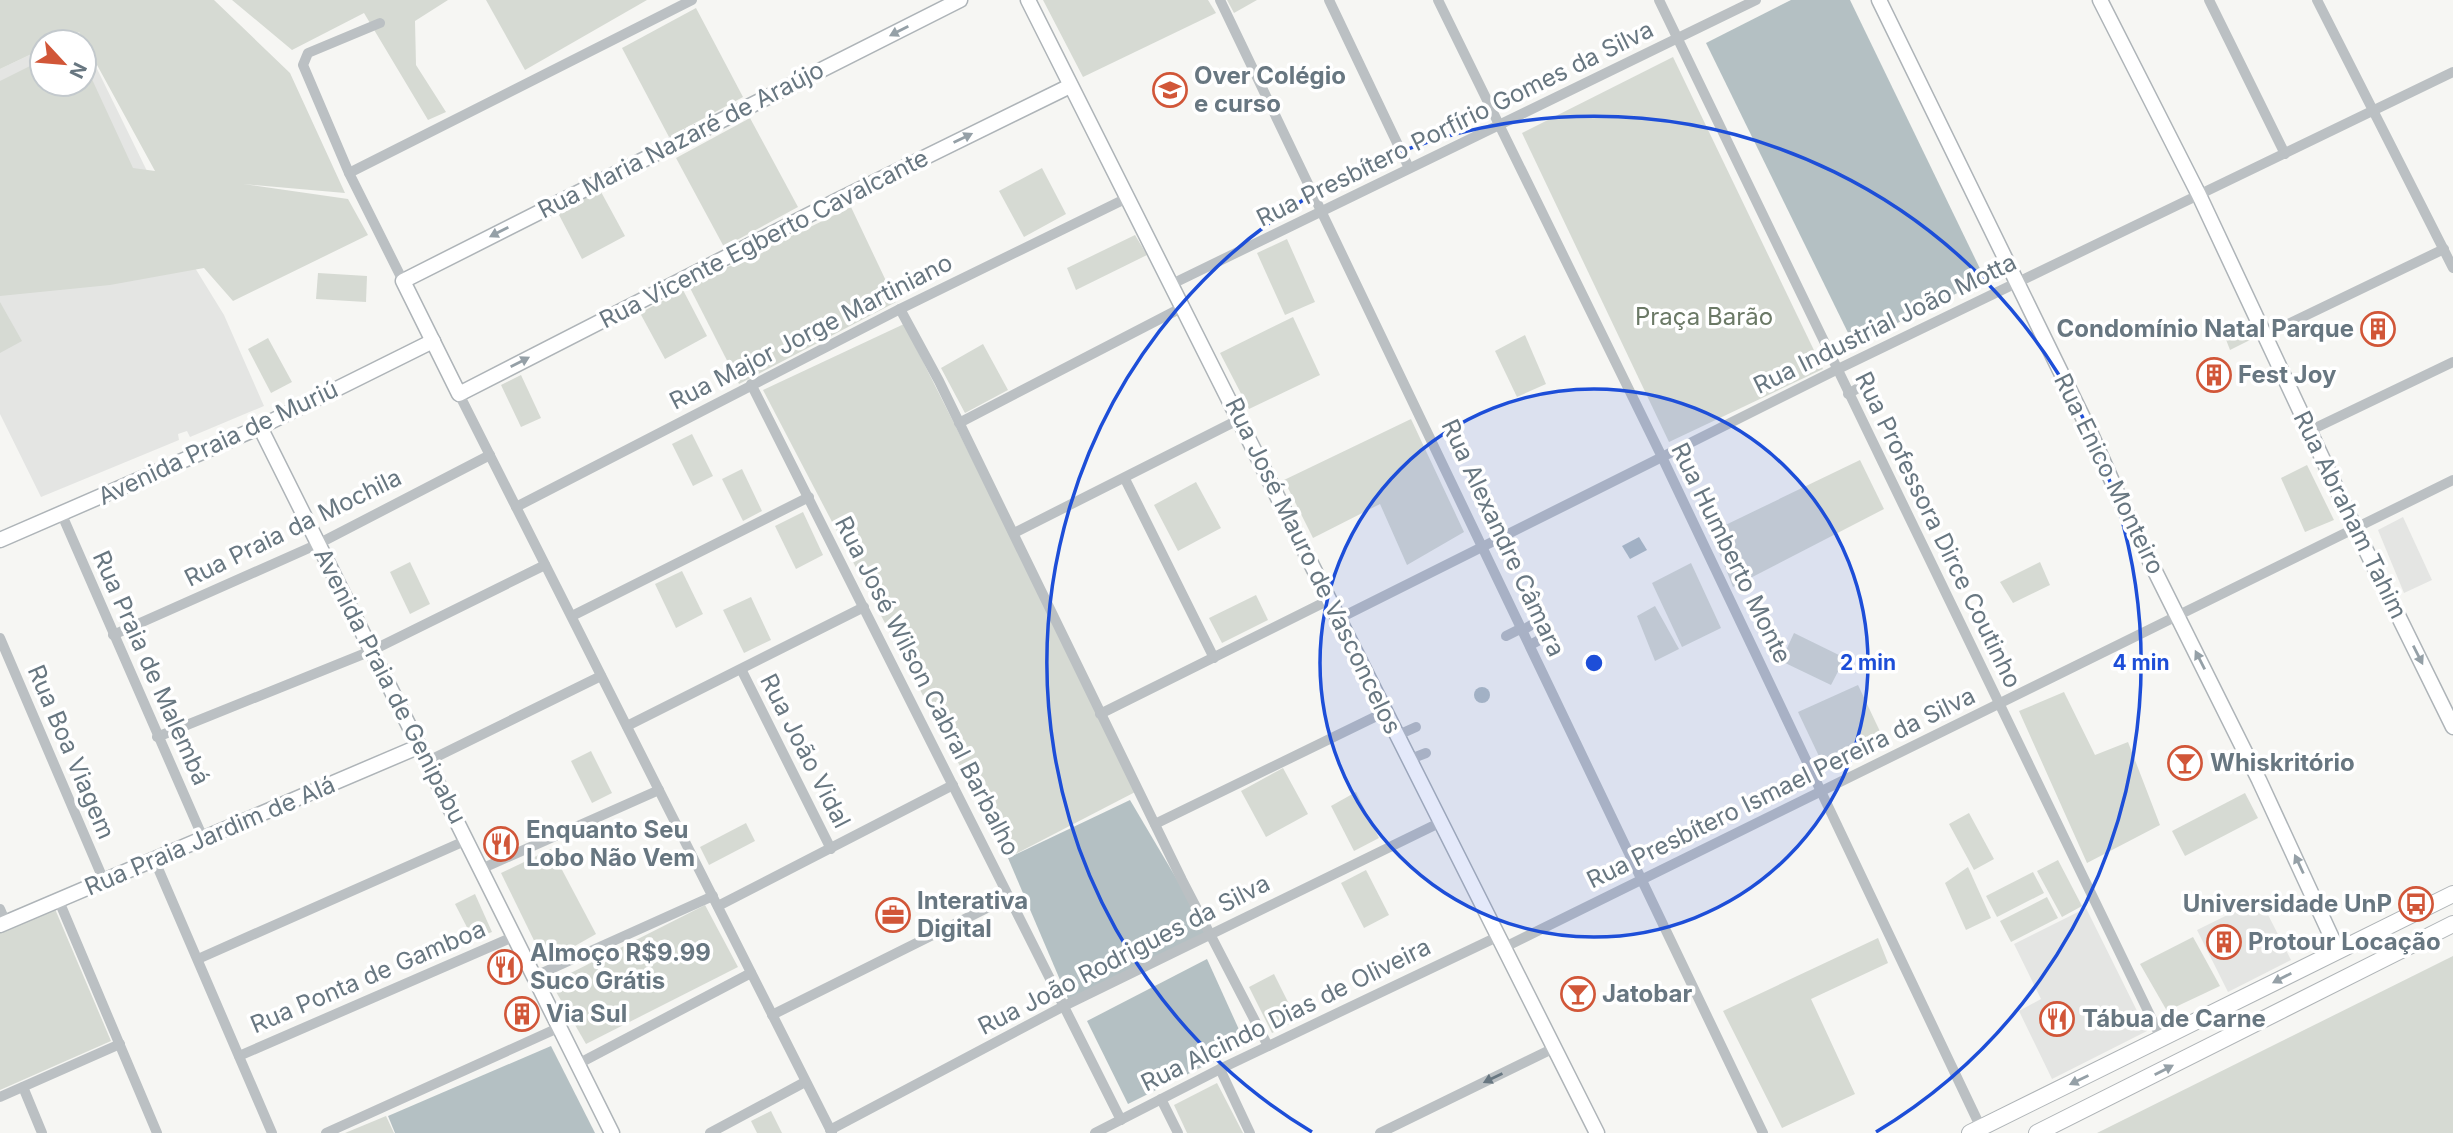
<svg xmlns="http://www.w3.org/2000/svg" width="2453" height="1133" font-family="Inter,sans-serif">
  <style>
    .built { fill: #e4e5e3 }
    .green { fill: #d6dad3 }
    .water { fill: #b4c0c3 }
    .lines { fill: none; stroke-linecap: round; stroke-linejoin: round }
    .secondary-casing { stroke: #aeb4b8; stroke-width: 17 }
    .primary-casing { stroke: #afb4b7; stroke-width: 18 }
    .street { stroke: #bbc0c3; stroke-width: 10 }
    .secondary { stroke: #fff; stroke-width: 14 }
    .primary { stroke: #fff; stroke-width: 16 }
    .oneway { fill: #95a0a7 }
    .oneway2 { fill: #687781 }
    .ring { fill: none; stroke: #1d4ed8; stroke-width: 3.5 }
    .labels { text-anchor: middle; stroke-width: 7; stroke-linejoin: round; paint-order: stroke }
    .poi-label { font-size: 24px; font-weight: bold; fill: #687781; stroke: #fff; text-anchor: start }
    .street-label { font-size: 24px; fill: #687781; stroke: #fff }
    .park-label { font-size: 24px; fill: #6b7966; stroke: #fff }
    .centre { fill: #1d4ed8; stroke: #fff; stroke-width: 3.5 }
    .ring-label { font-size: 21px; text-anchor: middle; font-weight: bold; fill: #1d4ed8; stroke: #fff; stroke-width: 7; stroke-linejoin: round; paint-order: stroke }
  </style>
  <rect width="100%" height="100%" fill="#f6f6f3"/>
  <g class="built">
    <polygon points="79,32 192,263 224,315 264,406 190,437 187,431 178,434 179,440 41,497 0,414 0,69 42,49 42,84 84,84 84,42 57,42"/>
    <polygon points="2403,517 2432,580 2404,593 2378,530"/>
    <polygon points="2260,899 2291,960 2228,992 2197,930"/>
    <polygon points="2086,908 2147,1031 2052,1079 2019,1011 2041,999 2014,944"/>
  </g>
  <g class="green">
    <polygon points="0,0 214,0 290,73 345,193 243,184 348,199 368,235 233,301 204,268 110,285 0,296 0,81 42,60 42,84 84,84 84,62 133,168 155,171 79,32 57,42 42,42 42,49 0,69"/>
    <polygon points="232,0 448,0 415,21 416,65 446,112 428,120 364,13 292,50"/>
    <polygon points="486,0 647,0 525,70"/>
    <polygon points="1043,0 1208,0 1216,13 1083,77"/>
    <polygon points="1227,0 1257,0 1234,13"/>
    <polygon points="696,8 743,97 669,137 622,48"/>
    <polygon points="1673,57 1823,369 1669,442 1522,133"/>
    <polygon points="750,118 798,207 724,247 676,158"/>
    <polygon points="1042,168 1066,214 1024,237 999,191"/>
    <polygon points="600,190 625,236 582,259 558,213"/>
    <polygon points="851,207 896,302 739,384 689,286"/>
    <polygon points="1135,235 1147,255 1076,290 1067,268"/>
    <polygon points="1287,239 1315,302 1285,315 1257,253"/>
    <polygon points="318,273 367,276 366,302 316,299"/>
    <polygon points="683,290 707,336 665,359 640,313"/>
    <polygon points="0,302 22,341 0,353"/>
    <polygon points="1293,317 1320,375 1249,409 1220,353"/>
    <polygon points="904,324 1139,790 1008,858 763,390"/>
    <polygon points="2245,326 2252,339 2230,350 2225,337"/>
    <polygon points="1525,335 1546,384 1517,397 1495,351"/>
    <polygon points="268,338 292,382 271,393 248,349"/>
    <polygon points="983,344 1008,390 965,413 941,368"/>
    <polygon points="521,375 541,418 521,427 501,385"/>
    <polygon points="1411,419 1464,532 1407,565 1380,504 1313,538 1284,480"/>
    <polygon points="692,434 713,476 693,486 672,444"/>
    <polygon points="1860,460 1884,509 1733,587 1711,532"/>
    <polygon points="2307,465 2334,520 2305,532 2281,478"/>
    <polygon points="742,469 762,511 743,521 722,479"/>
    <polygon points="1196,482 1221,528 1178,551 1154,505"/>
    <polygon points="803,512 823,555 796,569 775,526"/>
    <polygon points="410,562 430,604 410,614 390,572"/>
    <polygon points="2040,562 2050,585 2013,603 2000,582"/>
    <polygon points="1691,563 1721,628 1682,647 1652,583"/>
    <polygon points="682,571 703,614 676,628 655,584"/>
    <polygon points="1256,595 1268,620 1222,643 1209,618"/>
    <polygon points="751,597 771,640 744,653 723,610"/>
    <polygon points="1655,606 1679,649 1655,661 1637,616"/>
    <polygon points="1794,633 1845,658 1831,685 1781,661"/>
    <polygon points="1858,685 1885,742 1826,771 1798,712"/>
    <polygon points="2064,692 2095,755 2128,742 2160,825 2087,863 2019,711"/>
    <polygon points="591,751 612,793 592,803 571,761"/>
    <polygon points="1283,768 1308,814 1266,837 1241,791"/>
    <polygon points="1356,792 1379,838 1354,851 1331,806"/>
    <polygon points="2245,793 2258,818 2185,856 2172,831"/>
    <polygon points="1969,813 1994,859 1974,870 1949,824"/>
    <polygon points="746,823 755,841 709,865 700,847"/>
    <polygon points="551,849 596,934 545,963 501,873"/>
    <polygon points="2058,860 2082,906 2062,917 2037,871"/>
    <polygon points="1968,867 1991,918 1966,930 1945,883"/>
    <polygon points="1366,870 1389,915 1364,928 1341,883"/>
    <polygon points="2033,872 2044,893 1997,917 1986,896"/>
    <polygon points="475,894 492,932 473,939 455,904"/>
    <polygon points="2047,897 2058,918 2011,942 2000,921"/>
    <polygon points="705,905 738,967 586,1044 551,983"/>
    <polygon points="55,909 111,1041 0,1090 0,933"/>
    <polygon points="2193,937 2220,986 2167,1011 2140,964"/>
    <polygon points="1878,938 1888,963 1811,999 1855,1094 1782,1128 1723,1011"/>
    <polygon points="2453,956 2453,1133 2097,1133"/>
    <polygon points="1274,974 1297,1020 1272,1033 1249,987"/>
    <polygon points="1217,1083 1243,1133 1187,1133 1174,1105"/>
    <polygon points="771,1111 782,1133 757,1133 751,1121"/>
    <polygon points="386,1116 394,1133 345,1133"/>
  </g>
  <g class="water">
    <polygon points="1791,0 1850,0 1985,279 1854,345 1706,43"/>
    <polygon points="1639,537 1647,550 1630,559 1622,546"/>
    <circle cx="1482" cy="695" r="8"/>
    <polygon points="1130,800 1208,932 1069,1001 1008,858"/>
    <polygon points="1207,959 1246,1045 1128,1104 1087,1021"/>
    <polygon points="551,1046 595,1133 395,1133 388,1116"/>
  </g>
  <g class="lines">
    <g class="secondary-casing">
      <g id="secondary">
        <polyline points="960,0 403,281 459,394 836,201 1070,86"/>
        <polyline points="1028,0 1597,1133"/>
        <polyline points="1879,0 2091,434 2128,517 2259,780 2337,949"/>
        <polyline points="2100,0 2199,195 2355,528 2453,727"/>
        <polyline points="260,427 612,1133"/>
        <polyline points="0,540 260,427 433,341"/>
        <polyline points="0,925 420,746"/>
      </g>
    </g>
    <g class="primary-casing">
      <g id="primary">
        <polyline points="1970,1133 2453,894"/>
        <polyline points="2037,1133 2453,924"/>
      </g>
    </g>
    <g class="street">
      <path d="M 1220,0 C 1403,377 1579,757 1763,1133"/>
      <polyline points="1329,0 1409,168"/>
      <polyline points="1438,0 1662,457 1981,1128"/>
      <polyline points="1659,0 2162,1040"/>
      <polyline points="2209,0 2285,154"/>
      <polyline points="2317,0 2453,268"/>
      <polyline points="380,23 308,53 303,65 349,173 403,281"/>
      <polyline points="349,173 692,0"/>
      <polyline points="1172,284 1756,0"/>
      <polyline points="900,309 939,381 1182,880 1268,1046"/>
      <polyline points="2263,336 2444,249"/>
      <polyline points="751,384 1121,1120"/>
      <polyline points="459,394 832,1133"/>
      <polyline points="1848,394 1865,384"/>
      <polyline points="959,423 1183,307"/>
      <polyline points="2309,431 2453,362"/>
      <polyline points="1125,479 1214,658"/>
      <polyline points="516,507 900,309 1127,198"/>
      <polyline points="62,515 203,838"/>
      <polyline points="1014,533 1240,419"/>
      <polyline points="572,616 809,497"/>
      <polyline points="1338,619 1836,370 2453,72"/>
      <polyline points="1523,630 1540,620"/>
      <polyline points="113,635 318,544 490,455"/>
      <polyline points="1506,636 1522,628"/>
      <polyline points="0,638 104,881"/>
      <polyline points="1530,645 1547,636"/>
      <polyline points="742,671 831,849"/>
      <polyline points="1100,714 1329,600"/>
      <polyline points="627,726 864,607"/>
      <polyline points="1396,736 1416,727"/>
      <polyline points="157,737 371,651 545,565"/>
      <polyline points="1408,760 1426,753"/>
      <polyline points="428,761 601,676"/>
      <polyline points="1155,824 1385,712"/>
      <polyline points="154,859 272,1133"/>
      <polyline points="481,869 659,790"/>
      <polyline points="59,901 157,1133"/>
      <polyline points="718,906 953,785"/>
      <polyline points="0,909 6,923"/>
      <polyline points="1503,948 2453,480"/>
      <polyline points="198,959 467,840"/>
      <polyline points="533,977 713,896"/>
      <polyline points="772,1015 1009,897"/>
      <polyline points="239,1056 513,937"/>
      <polyline points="576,1065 751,973"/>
      <polyline points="1220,1069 1250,1133"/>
      <polyline points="23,1087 42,1133"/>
      <polyline points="0,1097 120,1044"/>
      <polyline points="1161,1099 1178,1133"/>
      <polyline points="830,1130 1064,1006 1439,823"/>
      <polyline points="326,1133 558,1028"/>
      <polyline points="710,1133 805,1082"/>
      <polyline points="1095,1133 1220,1069 1497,937"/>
      <polyline points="1380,1133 1554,1048"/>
    </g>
    <use href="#secondary" class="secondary"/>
    <use href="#primary" class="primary"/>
  </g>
  <defs><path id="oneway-solid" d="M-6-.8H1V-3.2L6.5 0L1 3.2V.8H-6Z" transform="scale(1.75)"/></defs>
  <g class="oneway">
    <use href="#oneway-solid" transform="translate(899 31) rotate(153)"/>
    <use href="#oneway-solid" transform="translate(963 138) rotate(-26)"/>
    <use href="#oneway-solid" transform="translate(499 232) rotate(153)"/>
    <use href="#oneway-solid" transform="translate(520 362) rotate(-27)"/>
    <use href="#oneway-solid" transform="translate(2418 655) rotate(63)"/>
    <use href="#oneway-solid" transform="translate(2200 660) rotate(-117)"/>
    <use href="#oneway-solid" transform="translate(2299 864) rotate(-115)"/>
    <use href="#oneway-solid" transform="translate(2282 978) rotate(153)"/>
    <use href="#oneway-solid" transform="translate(2164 1070) rotate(-27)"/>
    <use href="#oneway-solid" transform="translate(2079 1080) rotate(154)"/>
  </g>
  <use class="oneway2" href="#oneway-solid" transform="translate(1493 1078) rotate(154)"/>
  <circle cx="1594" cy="663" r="274" fill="#1d4ed8" fill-opacity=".12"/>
  <g class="ring">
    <circle cx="1594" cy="663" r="274"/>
    <path d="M1312 1132A547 547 0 1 1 1876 1132"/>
  </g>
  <defs>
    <g id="school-ring" transform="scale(1.75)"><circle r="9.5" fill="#fff" stroke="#d15638" stroke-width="1.5"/><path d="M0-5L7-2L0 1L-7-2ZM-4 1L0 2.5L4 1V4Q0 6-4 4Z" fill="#d15638"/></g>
    <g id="building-ring" transform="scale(1.75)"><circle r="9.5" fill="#fff" stroke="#d15638" stroke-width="1.5"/><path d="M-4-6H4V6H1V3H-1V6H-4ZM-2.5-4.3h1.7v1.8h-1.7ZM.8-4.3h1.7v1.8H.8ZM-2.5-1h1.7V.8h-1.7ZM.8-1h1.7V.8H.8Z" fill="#d15638"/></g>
    <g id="bar-ring" transform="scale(1.75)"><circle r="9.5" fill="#fff" stroke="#d15638" stroke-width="1.5"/><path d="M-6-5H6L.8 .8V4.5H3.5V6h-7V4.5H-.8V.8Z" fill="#d15638"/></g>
    <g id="restaurant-ring" transform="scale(1.75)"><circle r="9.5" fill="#fff" stroke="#d15638" stroke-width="1.5"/><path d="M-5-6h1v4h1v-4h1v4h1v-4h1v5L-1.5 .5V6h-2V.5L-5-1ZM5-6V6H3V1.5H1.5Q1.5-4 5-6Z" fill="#d15638"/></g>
    <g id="bus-ring" transform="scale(1.75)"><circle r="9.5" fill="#fff" stroke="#d15638" stroke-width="1.5"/><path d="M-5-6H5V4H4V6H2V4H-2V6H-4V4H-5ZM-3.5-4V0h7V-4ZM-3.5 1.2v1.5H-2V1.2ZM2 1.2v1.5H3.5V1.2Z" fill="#d15638"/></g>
    <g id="office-ring" transform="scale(1.75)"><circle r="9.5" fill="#fff" stroke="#d15638" stroke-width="1.5"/><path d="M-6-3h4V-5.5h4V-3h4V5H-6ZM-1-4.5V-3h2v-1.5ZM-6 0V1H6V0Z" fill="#d15638"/></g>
  </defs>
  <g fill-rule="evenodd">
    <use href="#school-ring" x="1170" y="90"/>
    <use href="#building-ring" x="2378" y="329"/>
    <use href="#building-ring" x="2214" y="375"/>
    <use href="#bar-ring" x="2185" y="763"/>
    <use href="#restaurant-ring" x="501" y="844"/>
    <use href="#bus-ring" x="2416" y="904"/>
    <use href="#office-ring" x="893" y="915"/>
    <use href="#building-ring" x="2224" y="942"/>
    <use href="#restaurant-ring" x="505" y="967"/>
    <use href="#bar-ring" x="1578" y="994"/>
    <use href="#building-ring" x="522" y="1014"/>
    <use href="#restaurant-ring" x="2057" y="1019"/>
  </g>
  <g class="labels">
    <g class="poi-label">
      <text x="1194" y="84">Over Colégio<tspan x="1194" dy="28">e curso</tspan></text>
      <text x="2354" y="337" text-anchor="end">Condomínio Natal Parque</text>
      <text x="2238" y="383">Fest Joy</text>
      <text x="2210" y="771">Whiskritório</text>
      <text x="526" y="838">Enquanto Seu<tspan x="526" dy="28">Lobo Não Vem</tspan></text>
      <text x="917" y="909">Interativa<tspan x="917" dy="28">Digital</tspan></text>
      <text x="2392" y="912" text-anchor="end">Universidade UnP</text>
      <text x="2248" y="950">Protour Locação</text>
      <text x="530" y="961">Almoço R$9.99<tspan x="530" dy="28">Suco Grátis</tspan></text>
      <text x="1602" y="1002">Jatobar</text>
      <text x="546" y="1022">Via Sul</text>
      <text x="2082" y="1027">Tábua de Carne</text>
    </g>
    <g class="street-label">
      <text transform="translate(1455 124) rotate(-26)" y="8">Rua Presbítero Porfírio Gomes da Silva</text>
      <text transform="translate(681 140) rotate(-27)" y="8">Rua Maria Nazaré de Araújo</text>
      <text transform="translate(764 239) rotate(-27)" y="8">Rua Vicente Egberto Cavalcante</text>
      <text transform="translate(1885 324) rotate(-26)" y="8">Rua Industrial João Motta</text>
      <text transform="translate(811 332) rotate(-27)" y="8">Rua Major Jorge Martiniano</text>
      <text transform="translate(218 443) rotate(-25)" y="8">Avenida Praia de Muriú</text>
      <text transform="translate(2109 474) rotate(64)" y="8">Rua Enico Monteiro</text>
      <text transform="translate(2350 515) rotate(64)" y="8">Rua Abraham Tahim</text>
      <text transform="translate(293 528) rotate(-26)" y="8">Rua Praia da Mochila</text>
      <text transform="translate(1938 530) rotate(64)" y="8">Rua Professora Dirce Coutinho</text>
      <text transform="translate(1503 538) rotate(65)" y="8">Rua Alexandre Câmara</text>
      <text transform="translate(1731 553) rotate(64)" y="8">Rua Humberto Monte</text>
      <text transform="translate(1313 566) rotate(64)" y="8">Rua José Mauro de Vasconcelos</text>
      <text transform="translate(151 668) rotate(66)" y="8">Rua Praia de Malembá</text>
      <text transform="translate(390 686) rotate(63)" y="8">Avenida Praia de Genipabu</text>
      <text transform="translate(927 686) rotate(63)" y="8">Rua José Wilson Cabral Barbalho</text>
      <text transform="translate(805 751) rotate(63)" y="8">Rua João Vidal</text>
      <text transform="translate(71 752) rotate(67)" y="8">Rua Boa Viagem</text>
      <text transform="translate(1781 788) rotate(-26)" y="8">Rua Presbítero Ismael Pereira da Silva</text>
      <text transform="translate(210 836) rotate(-23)" y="8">Rua Praia Jardim de Alá</text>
      <text transform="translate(1124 955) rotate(-27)" y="8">Rua João Rodrigues da Silva</text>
      <text transform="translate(368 977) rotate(-23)" y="8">Rua Ponta de Gamboa</text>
      <text transform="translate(1286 1015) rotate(-26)" y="8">Rua Alcindo Dias de Oliveira</text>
    </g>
    <g class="park-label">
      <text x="1704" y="325">Praça Barão</text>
    </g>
  </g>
  <circle cx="1594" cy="663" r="10" class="centre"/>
  <g class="ring-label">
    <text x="1868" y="670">2 min</text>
    <text x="2141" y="670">4 min</text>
  </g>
  <g transform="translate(63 63) rotate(116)"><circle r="33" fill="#ffffff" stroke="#c3c9cd" stroke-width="2"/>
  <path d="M0-5L12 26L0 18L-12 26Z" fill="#d15638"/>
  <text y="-10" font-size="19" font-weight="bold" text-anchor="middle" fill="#687781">N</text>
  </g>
</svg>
